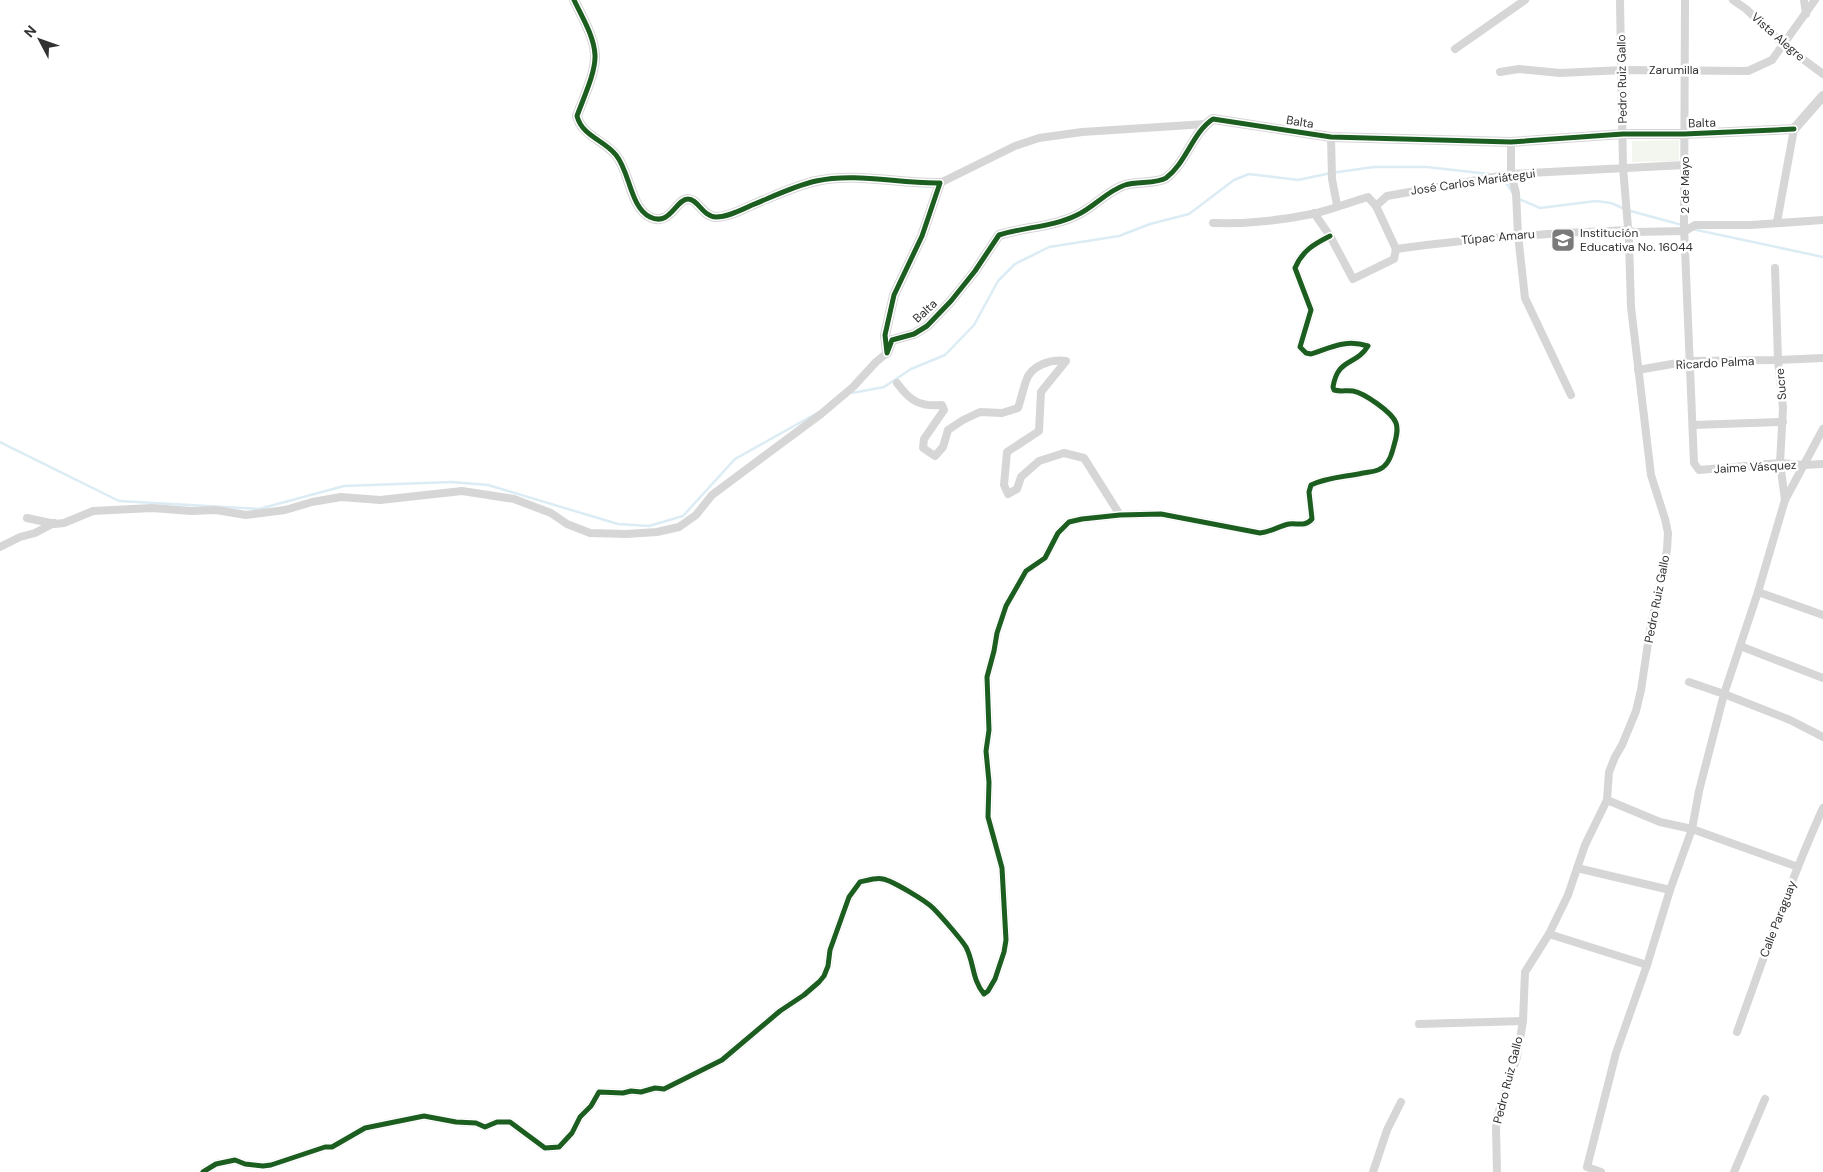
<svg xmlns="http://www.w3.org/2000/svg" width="1823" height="1172" font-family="'DM Sans',sans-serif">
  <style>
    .green { fill: #f3f6ee }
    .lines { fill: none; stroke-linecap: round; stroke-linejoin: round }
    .stream { stroke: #dbecf4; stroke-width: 2.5 }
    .minor { stroke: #d6d6d6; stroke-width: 8 }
    .tertiary { stroke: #d6d6d6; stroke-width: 10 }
    .cycleway-casing { stroke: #fff; stroke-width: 8 }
    .cycleway { stroke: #1b5e20; stroke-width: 5 }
    .labels { text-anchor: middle; stroke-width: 5; stroke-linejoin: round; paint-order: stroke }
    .street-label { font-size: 12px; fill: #323232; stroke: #fff }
    .poi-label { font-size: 12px; fill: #323232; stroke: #fff; text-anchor: start }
  </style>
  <rect width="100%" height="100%" fill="#fff"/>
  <polygon class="green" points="1679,140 1679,161 1632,162 1632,141"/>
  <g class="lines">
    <g class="stream">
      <polyline points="1498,178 1508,185 1513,194"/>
      <polyline points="1519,199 1540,208 1596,201 1611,203 1627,210 1682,225"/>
      <polyline points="1692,229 1823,257"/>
      <polyline points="852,393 884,387 911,369 945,355 974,325 998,281 1015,264 1049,247 1119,236 1150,224 1189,214 1234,180 1249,174 1298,180 1331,173 1374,167 1427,167 1489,174"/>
      <polyline points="0,442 119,501 259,509 344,486 451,482 488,485 618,524 649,526 683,516 735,459 819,412"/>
    </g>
    <g class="minor">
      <polyline points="1685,0 1684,226 1694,463 1699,470 1780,463 1804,465 1823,464"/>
      <polyline points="1733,0 1746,9 1784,45 1823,74"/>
      <polyline points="1804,0 1806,14"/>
      <polyline points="1455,49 1525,0"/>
      <polyline points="1500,72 1519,69 1560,73 1623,70 1748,71 1772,60 1815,0"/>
      <polyline points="1331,137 1332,179 1337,205"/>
      <polyline points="1511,142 1511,174 1516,193 1518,235 1525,298 1571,395"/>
      <polyline points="940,183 1015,146 1039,138 1082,132 1206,124"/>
      <polyline points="1376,206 1396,249"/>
      <polyline points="1314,213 1330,236 1353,279 1394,259 1396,249"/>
      <polyline points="1777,222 1794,129"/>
      <path d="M 1213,223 C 1248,224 1278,221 1312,214 C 1331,210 1350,202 1368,197 L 1376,206 L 1387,196 L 1511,174 L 1685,165"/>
      <path d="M 1396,249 C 1473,238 1550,233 1628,230 L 1635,232 L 1685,231 L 1695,225 L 1751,225 L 1823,220"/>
      <polyline points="1775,268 1778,360 1783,408 1780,463 1785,500"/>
      <polyline points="1638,370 1689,361 1778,360 1823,358"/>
      <path d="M 897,383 C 910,401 920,407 942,405 L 944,410 L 924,439 L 923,448 L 935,456 L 943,447 L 948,430 L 963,420 L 980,412 L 1002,413 L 1018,408 C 1021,399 1023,390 1026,381 C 1031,365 1051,359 1066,361 L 1041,392 L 1039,431 L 1007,452 L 1004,485 L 1008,494 L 1017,489 L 1021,477 L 1039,461 L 1064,453 L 1084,458 L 1120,515"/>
      <polyline points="1693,425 1783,422"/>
      <polyline points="1823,429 1785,500 1758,592 1823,615"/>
      <polyline points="27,518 55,524 64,523 93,511 152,508 191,511 216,510 246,515 285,510 312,502 341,497 380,500 462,491 514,499 551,513 567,524 590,533 626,534 657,532 679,527 696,515 712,495 821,414 853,387 876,362 887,353"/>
      <polyline points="0,547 20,537 35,533 54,523"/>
      <polyline points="1758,592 1740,646 1823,678"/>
      <polyline points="1740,646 1724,694 1790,720 1823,737"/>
      <polyline points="1607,800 1660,822 1692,829 1798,867"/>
      <polyline points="1577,868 1670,890"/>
      <polyline points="1549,934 1647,965"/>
      <polyline points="1419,1024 1523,1021"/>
      <path d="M 1737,1032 C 1764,957 1790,881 1823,808"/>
      <path d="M 203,1172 L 216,1164 L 235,1160 L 245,1164 L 263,1166 L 271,1165 L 325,1147 L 332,1147 L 365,1128 L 424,1116 L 456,1122 L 476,1123 L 485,1127 L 497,1122 L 510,1122 L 545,1148 L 559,1147 L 572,1133 L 580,1117 L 591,1106 L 599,1092 L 623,1093 L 631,1091 L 641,1092 L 655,1088 L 664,1089 L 722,1060 L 780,1011 L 804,995 L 819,982 L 824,976 L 828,966 L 830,950 L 849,897 L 860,882 C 866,881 876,877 883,879 C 893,881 926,901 933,908 C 941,916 961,939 966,947 C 974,962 972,980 984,994 L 988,991 L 995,979 L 1004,952 L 1006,940 L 1002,868 L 988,817 L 989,782 L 986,751 L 989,730 L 987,677 L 994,651 L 997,633 L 1006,606 L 1026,571 L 1045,558 L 1058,533 L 1069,522 L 1082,519 L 1120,515 L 1161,514 L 1260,533 C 1271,532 1279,526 1289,524 C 1298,523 1305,527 1312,519 L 1309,492 L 1311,485 C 1328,477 1345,477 1363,473 C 1368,472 1373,472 1378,470 C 1387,467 1391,457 1393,449 C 1395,441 1399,431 1396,423 C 1392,412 1364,393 1353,391 C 1346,390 1341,392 1334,390 L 1333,387 C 1338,357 1356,366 1368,346 C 1346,339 1332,347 1311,354 L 1306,353 L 1300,347 L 1311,310 L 1295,268 C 1302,251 1314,244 1330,236"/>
      <polyline points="1373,1172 1387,1130 1401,1102"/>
      <polyline points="1497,1172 1496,1127 1499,1111 1517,1057 1523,1021 1525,972 1549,934 1568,895 1585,845 1607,800 1609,772 1615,757 1622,745 1636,711 1641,690 1650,630 1667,550 1668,533 1665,519 1651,475 1631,307 1629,240 1623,167 1620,0"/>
      <polyline points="1601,1172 1587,1167 1616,1053 1647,965 1670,890 1692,829 1699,791 1724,694 1689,682"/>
      <polyline points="1734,1172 1765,1099"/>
    </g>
    <path class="tertiary" d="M 574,0 C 582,17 594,36 595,55 C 596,72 583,99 577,116 C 582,136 604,140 616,155 C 630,172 630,207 650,217 C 670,227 676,199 688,199 C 698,199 703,217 716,217 C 728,217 741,210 752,205 C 772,197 794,186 816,181 C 856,172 899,184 940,183 L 922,236 L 894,295 L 885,335 L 887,353 L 892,340 L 914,334 L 927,326 L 951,301 L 975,271 L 999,235 C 1024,227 1053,227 1077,215 C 1094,207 1107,191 1125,185 C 1136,181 1157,184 1166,178 C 1187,162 1192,133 1213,119 L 1331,137 L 1511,142 L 1623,134 L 1684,134 L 1794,129 L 1823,96"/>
    <g class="cycleway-casing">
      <g id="cycleway">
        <path d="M 574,0 C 582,17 594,36 595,55 C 596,72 583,99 577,116 C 582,136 604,140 616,155 C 630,172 630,207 650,217 C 670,227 676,199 688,199 C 698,199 703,217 716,217 C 728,217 741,210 752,205 C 772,197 794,186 816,181 C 856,172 899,184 940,183 L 922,236 L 894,295 L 885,335 L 887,353 L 892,340 L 914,334 L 927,326 L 951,301 L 975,271 L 999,235 C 1024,227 1053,227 1077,215 C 1094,207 1107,191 1125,185 C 1136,181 1157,184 1166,178 C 1187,162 1192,133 1213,119 L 1331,137 L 1511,142 L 1623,134 L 1684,134 L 1794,129"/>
        <path d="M 203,1172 L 216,1164 L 235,1160 L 245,1164 L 263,1166 L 271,1165 L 325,1147 L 332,1147 L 365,1128 L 424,1116 L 456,1122 L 476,1123 L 485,1127 L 497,1122 L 510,1122 L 545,1148 L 559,1147 L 572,1133 L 580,1117 L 591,1106 L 599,1092 L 623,1093 L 631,1091 L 641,1092 L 655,1088 L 664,1089 L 722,1060 L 780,1011 L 804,995 L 819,982 L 824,976 L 828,966 L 830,950 L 849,897 L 860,882 C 866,881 876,877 883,879 C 893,881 926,901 933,908 C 941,916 961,939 966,947 C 974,962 972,980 984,994 L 988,991 L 995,979 L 1004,952 L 1006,940 L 1002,868 L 988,817 L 989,782 L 986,751 L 989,730 L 987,677 L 994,651 L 997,633 L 1006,606 L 1026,571 L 1045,558 L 1058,533 L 1069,522 L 1082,519 L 1120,515 L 1161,514 L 1260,533 C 1271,532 1279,526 1289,524 C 1298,523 1305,527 1312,519 L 1309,492 L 1311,485 C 1328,477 1345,477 1363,473 C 1368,472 1373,472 1378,470 C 1387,467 1391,457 1393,449 C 1395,441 1399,431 1396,423 C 1392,412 1364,393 1353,391 C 1346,390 1341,392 1334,390 L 1333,387 C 1338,357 1356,366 1368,346 C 1346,339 1332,347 1311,354 L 1306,353 L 1300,347 L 1311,310 L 1295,268 C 1302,251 1314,244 1330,236"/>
      </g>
    </g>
    <use href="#cycleway" class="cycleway"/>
  </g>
  <defs>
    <g id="school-square" transform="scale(1.25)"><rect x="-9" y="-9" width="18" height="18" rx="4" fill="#7a7a7a" stroke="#fff"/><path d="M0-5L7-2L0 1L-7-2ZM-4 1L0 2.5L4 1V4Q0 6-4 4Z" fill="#fff"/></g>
  </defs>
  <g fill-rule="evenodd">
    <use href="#school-square" x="1563" y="240"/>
  </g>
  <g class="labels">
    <g class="street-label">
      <text transform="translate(1778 37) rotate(41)" y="4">Vista Alegre</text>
      <text x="1674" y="74">Zarumilla</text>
      <text transform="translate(1622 79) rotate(-91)" y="4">Pedro Ruiz Gallo</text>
      <text transform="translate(1300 122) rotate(9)" y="4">Balta</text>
      <text transform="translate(1702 123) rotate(-2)" y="4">Balta</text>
      <text transform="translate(1473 182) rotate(-8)" y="4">José Carlos Mariátegui</text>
      <text transform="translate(1685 185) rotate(-90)" y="4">2 de Mayo</text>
      <text transform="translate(1498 237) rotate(-5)" y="4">Túpac Amaru</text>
      <text transform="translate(925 311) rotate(-43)" y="4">Balta</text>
      <text transform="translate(1715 363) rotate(-3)" y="4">Ricardo Palma</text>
      <text transform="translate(1781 384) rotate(-95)" y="4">Sucre</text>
      <text transform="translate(1755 467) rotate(-3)" y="4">Jaime Vásquez</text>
      <text transform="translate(1657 599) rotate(-79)" y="4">Pedro Ruiz Gallo</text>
      <text transform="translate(1778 919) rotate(-69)" y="4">Calle Paraguay</text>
      <text transform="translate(1508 1080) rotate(-76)" y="4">Pedro Ruiz Gallo</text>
    </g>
    <g class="poi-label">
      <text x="1580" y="237">Institución<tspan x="1580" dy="14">Educativa No. 16044</tspan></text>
    </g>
  </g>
  <g transform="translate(40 40) rotate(311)" stroke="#ffffff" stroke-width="4" paint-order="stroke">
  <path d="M0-4L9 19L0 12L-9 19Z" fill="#323232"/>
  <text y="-8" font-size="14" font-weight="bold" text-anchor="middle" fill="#323232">N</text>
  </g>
</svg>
